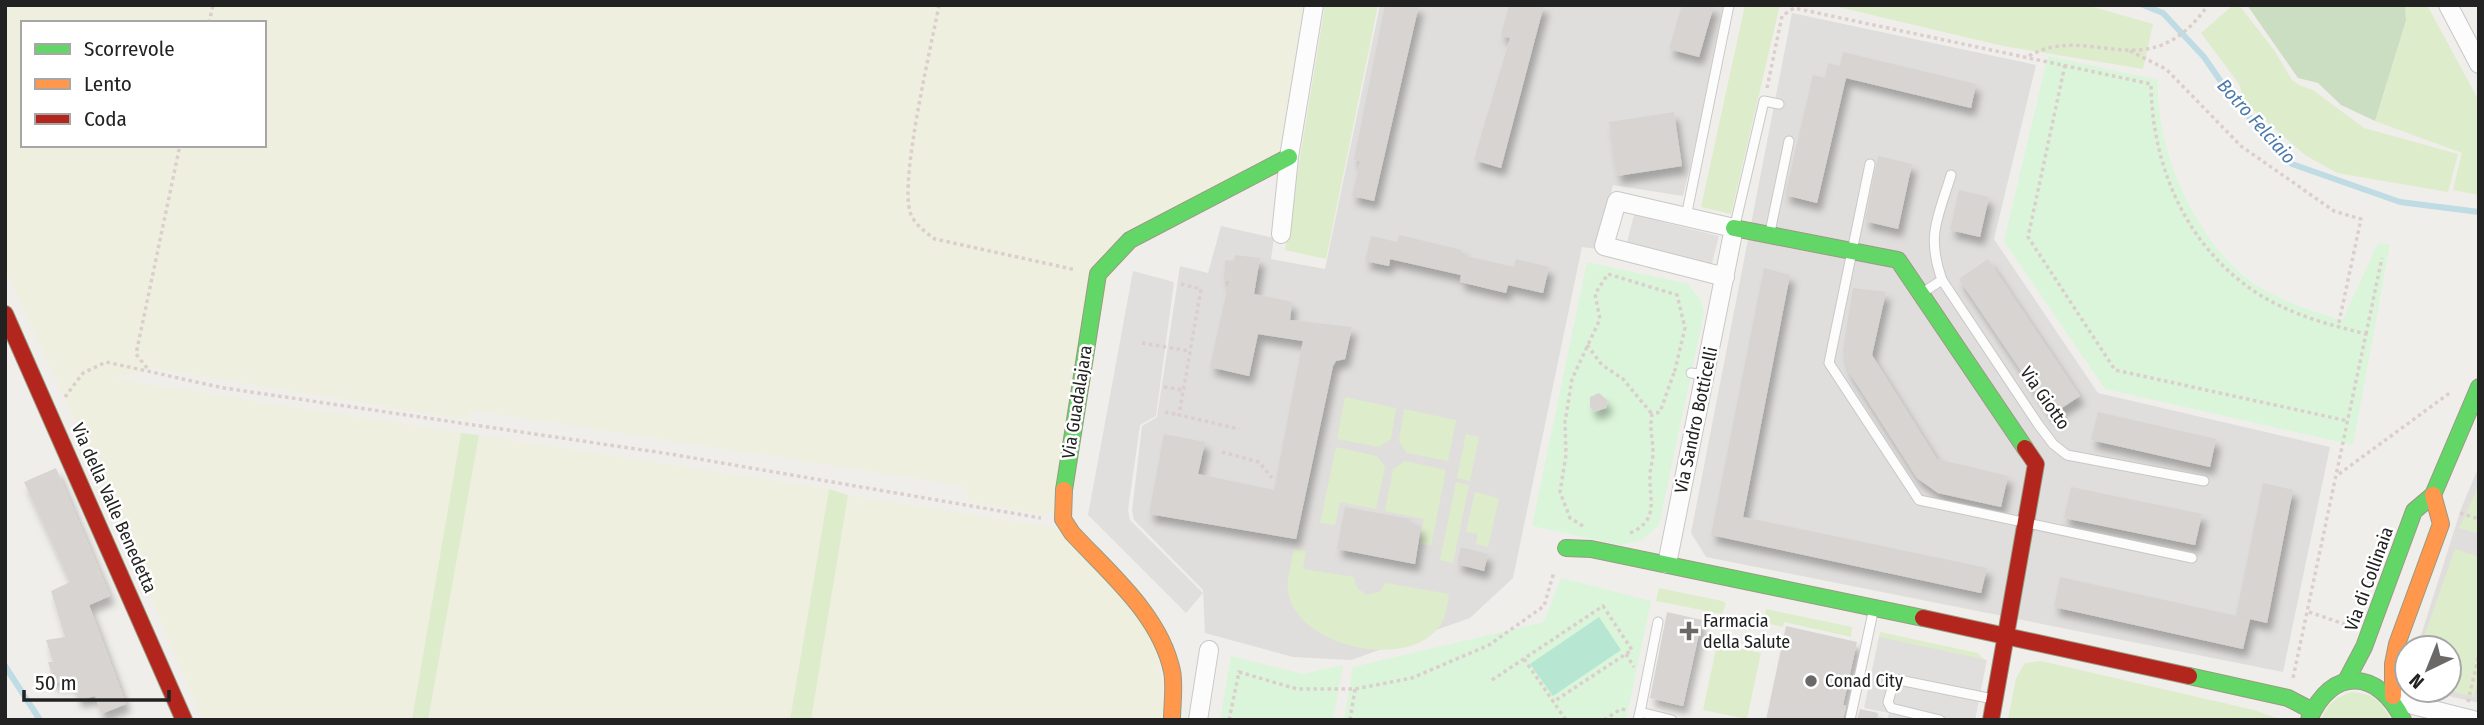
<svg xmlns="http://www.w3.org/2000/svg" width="2484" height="725" font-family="'Fira Sans Condensed',sans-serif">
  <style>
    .residential { fill: #dfdedc }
    .farmland { fill: #efefdf; fill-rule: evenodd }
    .grass { fill: #ddeccb }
    .forest { fill: #cbdec1 }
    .park { fill: #daf5da }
    .pitch { fill: #b7e6d2 }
    .parking { fill: #e0dfde }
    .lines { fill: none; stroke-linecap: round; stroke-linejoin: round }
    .stream { stroke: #bfdbe3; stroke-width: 6 }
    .building { fill: #d7d4d2; filter: url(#shadow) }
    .lane-casing { stroke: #c9c8c7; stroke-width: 11 }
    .street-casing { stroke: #c9c8c7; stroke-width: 20 }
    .fast-casing { stroke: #999a82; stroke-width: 18 }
    .slow-casing { stroke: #999a82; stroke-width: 18 }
    .jam-casing { stroke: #999a82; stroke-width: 18 }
    .path { stroke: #dccecd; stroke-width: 3.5; stroke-dasharray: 3.5 3.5; stroke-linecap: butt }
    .lane { stroke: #fdfcfc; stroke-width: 9 }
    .street { stroke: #fdfcfc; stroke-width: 18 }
    .fast { stroke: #63d668; stroke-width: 16 }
    .slow { stroke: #ff974d; stroke-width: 16 }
    .jam { stroke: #b3261e; stroke-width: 16 }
    .poi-dot { fill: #6a6968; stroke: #fff; stroke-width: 2.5 }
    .labels { text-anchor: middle; stroke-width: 5; stroke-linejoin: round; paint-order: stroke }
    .street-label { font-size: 18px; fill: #222; stroke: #fff }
    .poi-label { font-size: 18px; fill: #222; stroke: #fff; text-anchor: start }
    .water-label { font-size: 19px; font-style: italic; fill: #4a7aab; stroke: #fff }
  </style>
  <defs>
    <filter id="shadow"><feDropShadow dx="4.5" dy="8" stdDeviation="3.5" flood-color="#0004"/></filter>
  </defs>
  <rect width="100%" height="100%" fill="#f0eeeb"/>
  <g class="residential">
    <polygon points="1380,5 1729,5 1683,196 1613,185 1597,249 1582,247 1513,578 1470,618 1351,660 1293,657 1205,633 1203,590 1134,520 1132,511 1142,426 1157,417 1180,266 1208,273 1221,226 1274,238 1271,259 1325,269"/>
    <polygon points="1792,13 2036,65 1994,239 2098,393 2330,447 2283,672 1706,557 1691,533"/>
    <polygon points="2479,466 2479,703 2422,690 2449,690 2449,648 2417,648 2461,509"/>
  </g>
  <g class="farmland">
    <path d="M 5,5 L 1308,5 L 1286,149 L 1121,234 L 1055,511 L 1043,515 L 969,501 L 965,486 L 470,410 L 467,420 L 153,368 L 115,379 L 461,433 L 412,720 L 203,720 L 80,431 L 5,269 ZM 23,23 L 264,23 L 264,145 L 23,145 Z"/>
    <polygon points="479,435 829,489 790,720 428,720"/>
    <polygon points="848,495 1056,528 1136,611 1156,649 1167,720 811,720"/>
  </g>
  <g class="grass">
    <polygon points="1325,5 1378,5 1326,259 1285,250"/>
    <polygon points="1745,5 1780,5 1731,214 1701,207"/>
    <polygon points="1830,5 2086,5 2153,24 2143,69 2003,46"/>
    <polygon points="2233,5 2239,5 2274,50 2292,80 2301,86 2313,90 2364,128 2458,154 2448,192 2337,173 2305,155 2245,103 2239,84 2201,33"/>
    <polygon points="2405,5 2427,5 2479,101 2479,195 2453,190 2462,153 2375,121 2406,22"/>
    <polygon points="1345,397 1396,408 1391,439 1379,447 1337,439"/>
    <polygon points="1404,409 1456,420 1448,461 1407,453 1399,441"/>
    <polygon points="461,433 479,435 428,720 412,720"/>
    <polygon points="1466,434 1479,437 1470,481 1457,478"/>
    <polygon points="1336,447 1377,456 1385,467 1376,509 1340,502 1335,525 1320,523"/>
    <polygon points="1405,461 1446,470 1431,546 1419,543 1424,519 1385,511 1393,469"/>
    <polygon points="1456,482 1469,485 1453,563 1440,560"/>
    <polygon points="2479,485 2479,534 2459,528"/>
    <polygon points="829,489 848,495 811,720 790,720"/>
    <polygon points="1475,492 1499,498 1488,547 1476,544 1478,534 1466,532"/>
    <path d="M 1294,549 L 1306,551 L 1303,569 L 1354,577 L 1357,588 L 1367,595 L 1379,592 L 1386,583 L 1449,594 C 1448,600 1447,609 1445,615 C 1425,675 1297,651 1288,592 C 1286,579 1292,562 1294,549 Z"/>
    <polygon points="2455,549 2479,557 2479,675 2474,697 2447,690 2449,648 2421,645"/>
    <polygon points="1659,588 1722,601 1726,603 1722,614 1656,601"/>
    <polygon points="1766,609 1852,627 1851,637 1784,622 1783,627 1764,623"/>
    <polygon points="1880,632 1978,653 1985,661 1984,668 1877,646"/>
    <polygon points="1717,644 1761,653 1747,719 1703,710"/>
    <polygon points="2041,661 2254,710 2282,720 2008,720 2016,678 2025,663"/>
    <path d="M 2352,692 C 2374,694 2381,701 2391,720 L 2321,720 C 2327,704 2336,697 2352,692 Z"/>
  </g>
  <polygon class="forest" points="2247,5 2405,5 2406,21 2375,121 2341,105 2318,83 2298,78"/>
  <g class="park">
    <path d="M 2048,56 L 2158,80 C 2155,150 2196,242 2253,283 C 2279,301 2313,311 2342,321 L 2378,243 L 2390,244 L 2353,445 L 2105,389 L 2004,241 Z"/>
    <polygon points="1587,262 1688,284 1700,299 1704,313 1659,525 1642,540 1621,545 1532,526"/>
    <polygon points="1561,578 1651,601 1626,720 1344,720 1353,667 1544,622"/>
    <polygon points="1231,656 1303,674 1343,665 1333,720 1220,720"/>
  </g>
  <polygon class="pitch" points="1599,617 1621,650 1553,696 1530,664"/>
  <g class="parking">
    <polygon points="1634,215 1719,236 1711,267 1626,246"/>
    <polygon points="1133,271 1174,282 1156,416 1140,425 1128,510 1130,520 1203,593 1186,613 1088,515"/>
    <polygon points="1879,637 1987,660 1975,720 1887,720 1889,713 1864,708"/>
  </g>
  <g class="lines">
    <g class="stream">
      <polyline points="2143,5 2163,13 2204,57 2233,99 2292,164 2400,202 2479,212"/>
      <polyline points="5,666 40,720"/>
    </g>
  </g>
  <g class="building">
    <polygon points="1385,5 1419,5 1374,201 1352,196 1360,161 1354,160"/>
    <polygon points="1509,5 1544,5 1501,168 1474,160 1510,38 1501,35"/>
    <polygon points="1682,5 1714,5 1699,57 1669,49"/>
    <polygon points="1843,52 1976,84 1971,108 1846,78 1817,203 1785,195 1813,75 1825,78 1828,63 1840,66"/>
    <polygon points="1674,112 1682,166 1617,176 1609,122"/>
    <polygon points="1878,156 1912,164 1898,229 1865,221"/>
    <polygon points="1959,190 1989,197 1980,237 1950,230"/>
    <polygon points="1399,235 1462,250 1461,255 1514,267 1516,259 1549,267 1543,293 1508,285 1506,293 1460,282 1461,275 1390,259 1389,266 1365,261 1371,236 1397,242"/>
    <polygon points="1235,255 1260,258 1254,294 1292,302 1290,320 1352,327 1345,359 1336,361 1333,366 1296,539 1149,514 1164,434 1205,442 1198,474 1274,490 1303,341 1258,334 1249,376 1210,367 1229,281 1224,280 1225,260 1234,261"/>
    <polygon points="1988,259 2080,396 2051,415 1959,279"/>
    <polygon points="1764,268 1790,275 1743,517 1987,568 1981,593 1711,535"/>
    <polygon points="1853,288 1886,292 1872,355 1937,459 2008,476 2001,507 1938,493 1917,478 1849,372 1843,350"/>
    <polygon points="1599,393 1608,401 1606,408 1594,412 1590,407 1590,397"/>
    <polygon points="2098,412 2216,439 2210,467 2091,440"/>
    <polygon points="56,468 110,596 89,605 126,704 101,714 95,696 78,700 73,683 54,683 48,662 53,662 46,640 65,637 51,591 70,582 24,482"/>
    <polygon points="2263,483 2293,490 2267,623 2250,619 2243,649 2054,607 2060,577 2246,618 2236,615"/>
    <polygon points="2071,487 2202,514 2195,545 2064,518"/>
    <polygon points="1345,507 1410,519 1409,524 1421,526 1415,564 1337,549"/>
    <polygon points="1461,547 1488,554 1484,571 1457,564"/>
    <polygon points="1667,612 1702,620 1683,706 1650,698"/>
    <polygon points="1786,626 1857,642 1843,705 1846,706 1843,720 1766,720"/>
    <polygon points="1860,709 1878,713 1877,720 1857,720"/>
  </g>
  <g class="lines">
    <g class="lane-casing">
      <g id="lane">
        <polyline points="1870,164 1829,363 1919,500 2192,558"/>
        <polyline points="1686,217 1729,5"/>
        <polyline points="1735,225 1764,101 1779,104"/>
        <polyline points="1770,232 1789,141"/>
        <path d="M 1942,280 C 1926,235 1938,218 1951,175"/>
        <polyline points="1922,293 1942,280 2038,424 2053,444 2067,455 2204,481"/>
        <polyline points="1691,373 1706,375"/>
        <polyline points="1640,712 1658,622"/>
        <polyline points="1638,720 1640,712 1672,720"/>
        <polyline points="1850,720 1873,612"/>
        <polyline points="1940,720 1891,708 1888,702 1893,685 1899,680 1993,699"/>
      </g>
    </g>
    <g class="street-casing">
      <g id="street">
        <polyline points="2448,5 2479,64"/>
        <polyline points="1281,234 1289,157 1314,5"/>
        <polyline points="1667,564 1734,228 1617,201 1604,246 1725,277"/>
        <polyline points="2393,696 2413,705 2473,720"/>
        <polyline points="1198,720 1209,650"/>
      </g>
    </g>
    <g class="fast-casing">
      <g id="fast">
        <polyline points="1734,228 1898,260 2025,448"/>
        <polyline points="1064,490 1098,274 1130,240 1289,157"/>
        <polyline points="1566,548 1591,549 1923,618"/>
        <polyline points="2189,676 2288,698 2311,710"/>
        <polyline points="2346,681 2364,647 2414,511 2433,495 2479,387"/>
        <path d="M 2309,720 C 2331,666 2379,669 2403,720"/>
      </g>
    </g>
    <g class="slow-casing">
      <g id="slow">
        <path d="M 1064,490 L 1063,519 L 1072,533 C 1110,574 1160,615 1172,671 C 1175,686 1172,705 1172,720"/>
        <polyline points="2393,696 2393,664 2397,644 2441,524 2433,495"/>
      </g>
    </g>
    <g class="jam-casing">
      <g id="jam">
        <polyline points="5,314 184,720"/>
        <polyline points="1923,618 2189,676"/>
        <polyline points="1991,720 2036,464 2025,448"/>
      </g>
    </g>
    <g class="path">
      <path d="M 939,5 C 931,48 900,177 910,212 C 914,224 925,232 935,239 L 1076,270"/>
      <polyline points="209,23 213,5"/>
      <polyline points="2130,51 2166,69 2241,146 2334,211 2361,219 2338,327"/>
      <path d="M 2029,56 C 2090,21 2148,91 2208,5"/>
      <polyline points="2065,65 2028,237 2115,370 2348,421"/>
      <path d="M 1767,88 L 1782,16 L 1794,8 L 2151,84 C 2152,164 2184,242 2251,289 C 2285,313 2326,324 2366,334 L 2293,678"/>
      <polyline points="1181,284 1201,289 1179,415 1239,429"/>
      <polyline points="2366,334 2382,258"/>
      <polyline points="1142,343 1190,351"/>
      <polyline points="1587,345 1602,365 1623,379 1652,414"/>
      <polyline points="147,368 136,354 180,145"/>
      <polyline points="1164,387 1183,390"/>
      <polyline points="65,397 83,373 106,362 224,388 670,454 1041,518"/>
      <polyline points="1165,412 1179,415"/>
      <polyline points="1222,452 1259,462 1272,478"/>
      <polyline points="2339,474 2451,392"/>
      <polyline points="2460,513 2479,519"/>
      <polyline points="1583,526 1570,518 1560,492 1566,455 1565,422 1572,379 1600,319 1595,294 1608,274 1677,295 1685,328 1675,370 1679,370"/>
      <path d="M 1630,533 C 1660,520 1649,500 1650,476 C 1650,468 1653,461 1653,453 C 1653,439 1649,429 1652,414 L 1660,412 L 1675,370"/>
      <polyline points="2309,612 2350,626"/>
      <polyline points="1626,654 1634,667"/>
      <polyline points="1524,659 1566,720"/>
      <polyline points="1492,680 1603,606 1632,650 1553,702"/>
      <polyline points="2468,702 2479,654"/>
      <polyline points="1229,720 1239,672 1297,689 1355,689 1412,678 1489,645 1544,606 1554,572"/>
      <polyline points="1350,720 1355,689"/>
      <polyline points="1604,720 1621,709 1626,710"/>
    </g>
    <use href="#lane" class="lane"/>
    <use href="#street" class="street"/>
    <use href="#fast" class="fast"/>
    <use href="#slow" class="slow"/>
    <use href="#jam" class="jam"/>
  </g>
  <g class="poi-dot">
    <path d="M1685.5 620.5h7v7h7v7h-7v7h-7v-7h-7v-7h7z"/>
    <circle cx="1811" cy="681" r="7"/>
  </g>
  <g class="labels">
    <g class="street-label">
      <text transform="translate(2045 398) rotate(55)" y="6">Via Giotto</text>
      <text transform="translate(1077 402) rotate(-81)" y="6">Via Guadalajara</text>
      <text transform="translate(1696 420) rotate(-78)" y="6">Via Sandro Botticelli</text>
      <text transform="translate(114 508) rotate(66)" y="6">Via della Valle Benedetta</text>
      <text transform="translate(2369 579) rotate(-70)" y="6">Via di Collinaia</text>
    </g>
    <g class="poi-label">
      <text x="1703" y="627">Farmacia<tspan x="1703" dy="21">della Salute</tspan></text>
      <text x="1825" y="687">Conad City</text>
    </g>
    <g class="water-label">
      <text transform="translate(2257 121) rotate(48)" y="7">Botro Felciaio</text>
    </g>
  </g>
  <rect width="2484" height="725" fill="none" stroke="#222222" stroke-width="14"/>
  <rect x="21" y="21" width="245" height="126" fill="#ffffff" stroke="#a7a7a7" stroke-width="2"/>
  <rect x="35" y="44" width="35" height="10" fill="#63d668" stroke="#a7a7a7" stroke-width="2"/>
  <text x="84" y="56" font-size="21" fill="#222222">Scorrevole</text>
  <rect x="35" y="79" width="35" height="10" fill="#ff974d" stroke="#a7a7a7" stroke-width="2"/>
  <text x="84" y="91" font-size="21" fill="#222222">Lento</text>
  <rect x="35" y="114" width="35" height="10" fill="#b3261e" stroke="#a7a7a7" stroke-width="2"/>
  <text x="84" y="126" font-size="21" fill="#222222">Coda</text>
  <g transform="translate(2428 669) rotate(223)"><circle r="33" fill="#ffffff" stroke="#a7a7a7" stroke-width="2"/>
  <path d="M0-5L12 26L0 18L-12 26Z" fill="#6a6968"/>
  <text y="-10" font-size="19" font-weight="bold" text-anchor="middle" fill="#222222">N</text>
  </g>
  <path d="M24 690v10h145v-10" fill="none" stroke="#222222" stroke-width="3.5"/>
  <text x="35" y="690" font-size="21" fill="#222222" stroke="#ffffff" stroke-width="5" paint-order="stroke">50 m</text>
</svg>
